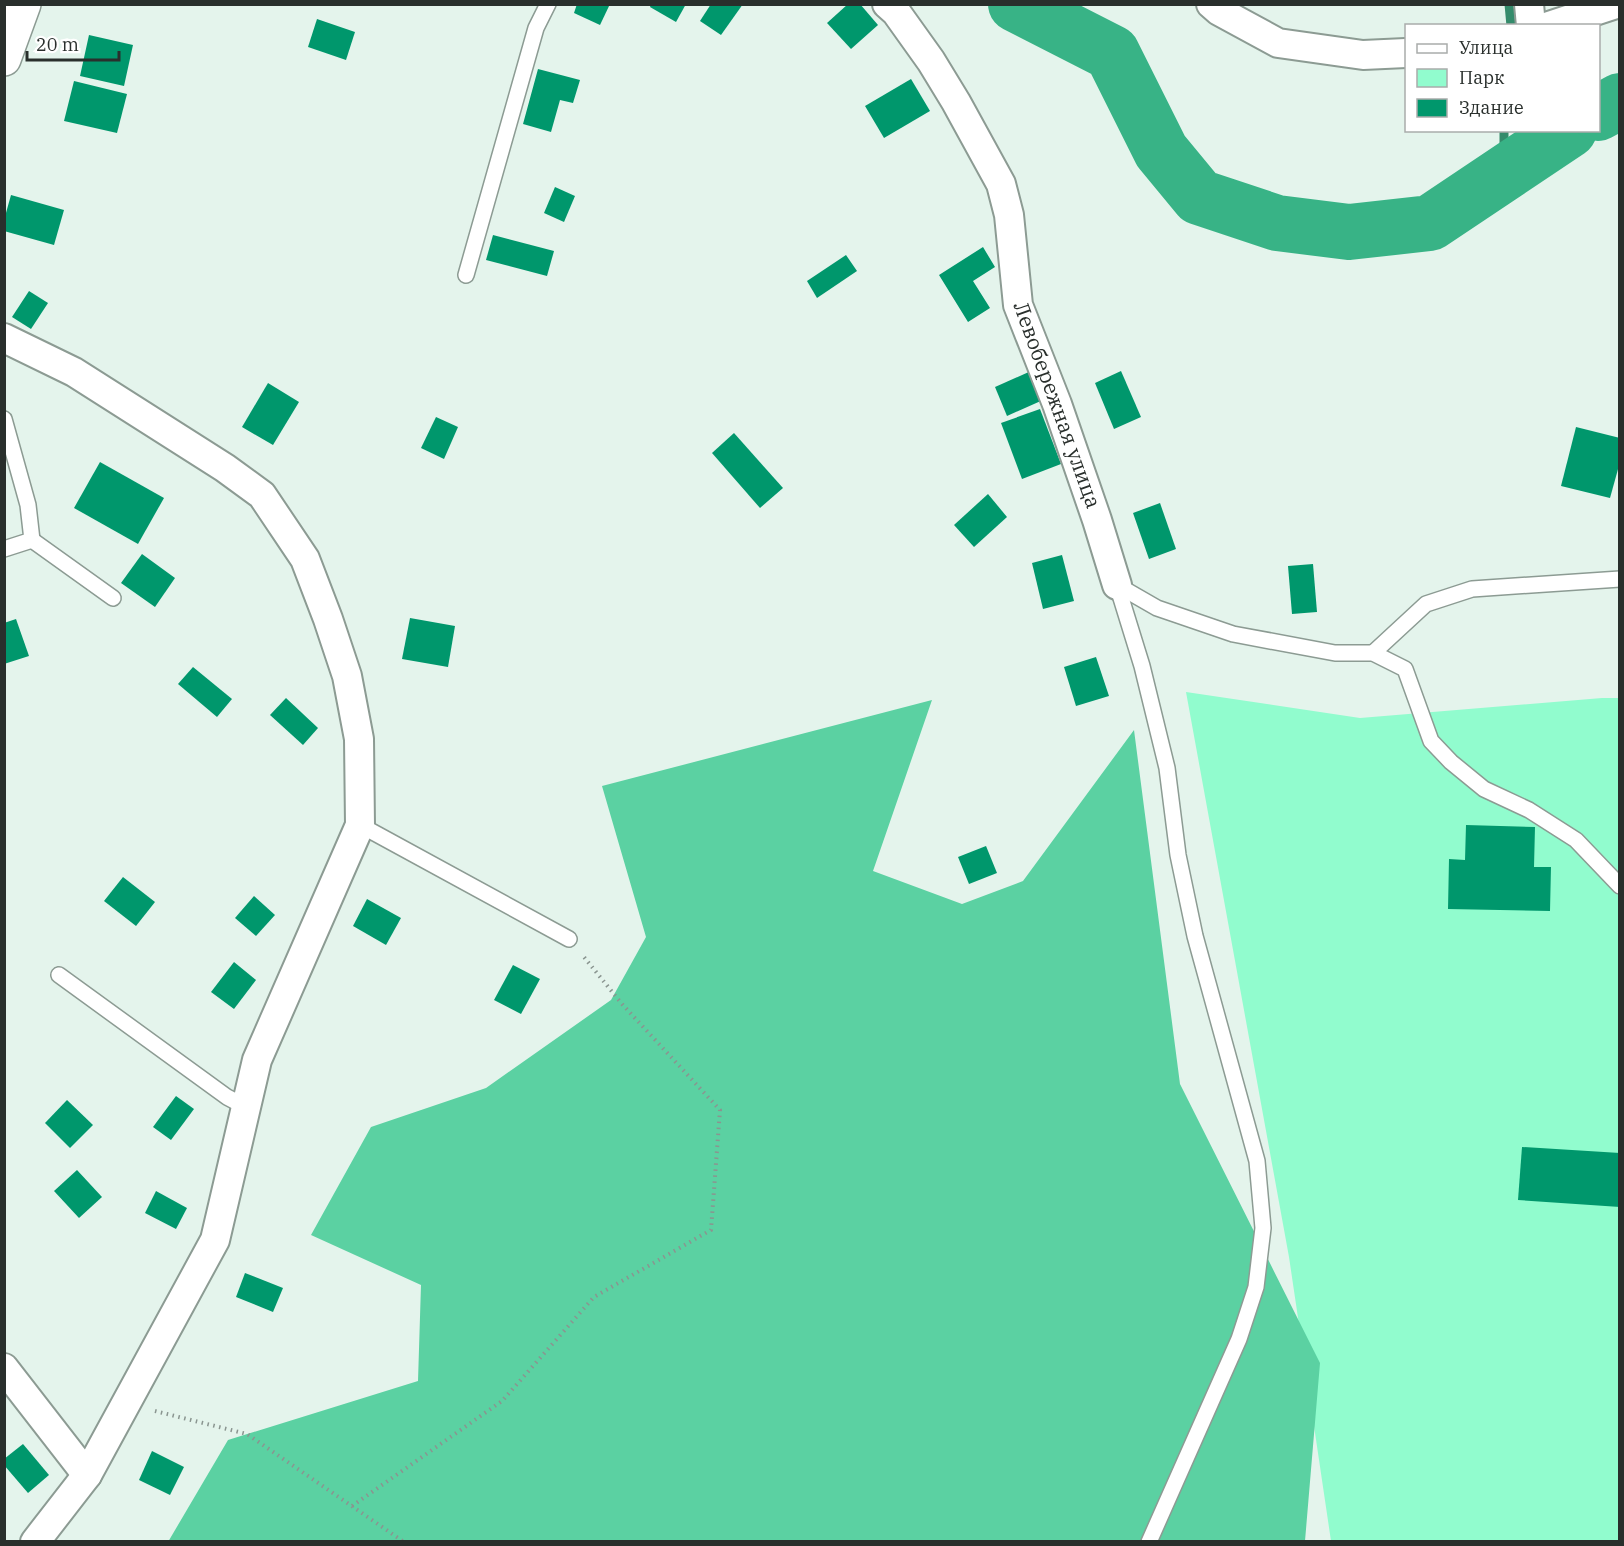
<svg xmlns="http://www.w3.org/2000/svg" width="1624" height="1546" font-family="'IBM Plex Serif',serif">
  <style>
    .green { fill: #91fcce }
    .forest { fill: #5bd1a2 }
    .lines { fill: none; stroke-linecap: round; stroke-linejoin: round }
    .stream { stroke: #348b6b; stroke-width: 9 }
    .river { stroke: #38b386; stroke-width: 56 }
    .building { fill: #00976c }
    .service-casing { stroke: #8c9b93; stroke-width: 18 }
    .minor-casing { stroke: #8c9b93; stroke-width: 32 }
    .tertiary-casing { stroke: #8c9b93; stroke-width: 36 }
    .path { stroke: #8a9590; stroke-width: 4; stroke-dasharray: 1.5 4.5; stroke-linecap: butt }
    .service { stroke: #fff; stroke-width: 15 }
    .minor { stroke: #fff; stroke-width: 28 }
    .tertiary { stroke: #fff; stroke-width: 33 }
    .labels { text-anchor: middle; stroke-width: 6; stroke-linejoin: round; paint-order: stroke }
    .street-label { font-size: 21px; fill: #292f2c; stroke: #fff }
  </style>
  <rect width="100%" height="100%" fill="#e4f4ec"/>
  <polygon class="green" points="1186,692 1360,718 1602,698 1619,698 1619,1541 1331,1541 1289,1257"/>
  <polygon class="forest" points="932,700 873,871 962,904 1023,881 1134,730 1180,1084 1320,1363 1305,1541 168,1542 228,1440 418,1381 421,1285 311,1235 371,1127 486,1088 611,1000 646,937 602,786"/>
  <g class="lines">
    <g class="stream">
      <polyline points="1509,4 1511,26"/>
      <polyline points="1504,130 1504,173"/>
    </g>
    <g class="river">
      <polyline points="1016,4 1112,53 1161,151 1199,197 1277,223 1349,232 1430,223 1569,130"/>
      <polyline points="1598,113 1620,101"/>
    </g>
  </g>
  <g class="building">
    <polygon points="577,4 610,4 600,25 574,13"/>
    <polygon points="651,4 686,4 676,22 650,7"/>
    <polygon points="711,4 743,4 721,35 700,21"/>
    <polygon points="848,4 860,4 878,25 851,49 827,23"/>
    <polygon points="317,19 355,32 346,60 308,47"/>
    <polygon points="89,35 133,45 124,86 80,76"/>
    <polygon points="538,69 580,80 573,103 560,100 551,132 523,124"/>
    <polygon points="911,79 930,111 884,138 865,106"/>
    <polygon points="74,81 127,94 117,133 64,121"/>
    <polygon points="555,187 575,196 564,222 544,213"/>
    <polygon points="11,195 64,210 54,245 4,231 4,220"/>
    <polygon points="493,235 554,251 547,276 486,260"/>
    <polygon points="983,247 995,267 973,281 990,308 968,322 939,275"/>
    <polygon points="846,255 857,271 817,298 807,281"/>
    <polygon points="29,291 48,303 31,329 12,317"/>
    <polygon points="1031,371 1043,400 1007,416 995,387"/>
    <polygon points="1121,371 1141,417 1114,429 1095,383"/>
    <polygon points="268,383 299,402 273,445 242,427"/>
    <polygon points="1040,409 1061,464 1022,479 1001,423"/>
    <polygon points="436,417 458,427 444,459 421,448"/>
    <polygon points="1576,427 1620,438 1620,462 1610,498 1561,486"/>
    <polygon points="734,433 783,488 760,508 712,453"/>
    <polygon points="100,462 164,498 138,544 74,508"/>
    <polygon points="988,494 1007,517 974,547 954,525"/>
    <polygon points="1160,503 1176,549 1149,559 1133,513"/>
    <polygon points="142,554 175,578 155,607 121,583"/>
    <polygon points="1062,555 1074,601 1043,609 1032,563"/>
    <polygon points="1313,564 1317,612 1292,614 1288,566"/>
    <polygon points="410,618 455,626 448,667 402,659"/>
    <polygon points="16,619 29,656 4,664 4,623"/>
    <polygon points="1096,657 1109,696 1076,706 1064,667"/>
    <polygon points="193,667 232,699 217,717 178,684"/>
    <polygon points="286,698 318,728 303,745 270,715"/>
    <polygon points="1466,825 1535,827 1534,867 1551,867 1550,911 1448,909 1449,859 1465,860"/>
    <polygon points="986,846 997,873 969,884 958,857"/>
    <polygon points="123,877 155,902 136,926 104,901"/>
    <polygon points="254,896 275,915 256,936 235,918"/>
    <polygon points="367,899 401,918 386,945 353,926"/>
    <polygon points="234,962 256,980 234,1009 211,992"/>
    <polygon points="513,965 540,979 521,1014 494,1000"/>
    <polygon points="176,1096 194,1109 171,1140 153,1127"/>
    <polygon points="67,1100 93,1125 70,1148 45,1123"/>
    <polygon points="1522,1147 1620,1153 1620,1207 1518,1200"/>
    <polygon points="77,1170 102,1197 79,1218 54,1191"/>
    <polygon points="156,1191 187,1208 176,1229 145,1213"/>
    <polygon points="245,1273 283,1288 273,1312 236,1297"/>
    <polygon points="23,1444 49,1475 28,1493 4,1465 4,1459"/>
    <polygon points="152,1451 184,1467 170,1495 139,1480"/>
  </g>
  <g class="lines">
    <g class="service-casing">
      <g id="service">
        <polyline points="466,275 536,28 548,4"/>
        <polyline points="4,419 28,505 32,540 4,549"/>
        <polyline points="32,540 113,598"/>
        <polyline points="1117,585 1142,666 1167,768 1178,855 1195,936 1257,1161 1263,1228 1256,1287 1239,1339 1149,1542"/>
        <polyline points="1117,585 1157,608 1233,634 1335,653 1373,653 1405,669 1431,741 1451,762 1484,789 1529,810 1576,840 1620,886"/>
        <polyline points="1373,653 1426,604 1472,589 1620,579"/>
        <polyline points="360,825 569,939"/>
        <polyline points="59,975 227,1097 246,1107"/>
      </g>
    </g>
    <g class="minor-casing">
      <g id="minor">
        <polyline points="887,4 896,12 931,61 956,102 1001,184 1009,215 1018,305 1057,404 1097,520 1117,585"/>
        <polyline points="1211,4 1219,11 1278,43 1363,55 1406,53"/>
        <polyline points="1529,4 1531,26"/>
        <polyline points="1549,26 1616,4"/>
        <polyline points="4,338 74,372 225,468 262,495 305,559 328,619 347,676 359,739 360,825 257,1060 215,1240 87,1475 35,1542"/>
        <polyline points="4,1368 87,1475"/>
      </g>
    </g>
    <g class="tertiary-casing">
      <polyline id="tertiary" points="4,59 24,4"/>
    </g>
    <g class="path">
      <polyline points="155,1411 247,1434 404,1542"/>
      <polyline points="352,1506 502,1401 594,1297 711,1230 720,1110 622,1004 584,957"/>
    </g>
    <use href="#service" class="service"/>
    <use href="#minor" class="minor"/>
    <use href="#tertiary" class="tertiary"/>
  </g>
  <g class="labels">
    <g class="street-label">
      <text transform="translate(1057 405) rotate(70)" y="7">Левобережная улица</text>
    </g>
  </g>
  <rect width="1624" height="1546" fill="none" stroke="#292f2c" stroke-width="12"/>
  <rect x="1405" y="24" width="195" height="108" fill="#ffffff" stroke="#a9acab" stroke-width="1.5"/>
  <rect x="1417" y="44" width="30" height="9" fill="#ffffff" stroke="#a9acab" stroke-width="1.5"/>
  <text x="1459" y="54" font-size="18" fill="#292f2c">Улица</text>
  <rect x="1417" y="69" width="30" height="18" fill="#91fcce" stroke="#a9acab" stroke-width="1.5"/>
  <text x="1459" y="84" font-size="18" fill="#292f2c">Парк</text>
  <rect x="1417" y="99" width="30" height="18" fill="#00976c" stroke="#a9acab" stroke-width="1.5"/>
  <text x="1459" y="114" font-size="18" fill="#292f2c">Здание</text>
  <path d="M27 51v9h92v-9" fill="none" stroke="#292f2c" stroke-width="3"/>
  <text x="36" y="51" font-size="18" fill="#292f2c" stroke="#ffffff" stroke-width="4.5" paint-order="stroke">20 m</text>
</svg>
